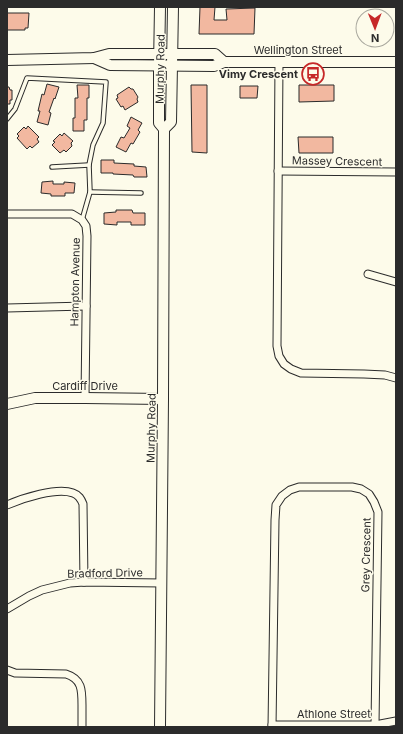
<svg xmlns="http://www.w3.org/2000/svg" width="403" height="734" font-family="Inter,sans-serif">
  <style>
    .building { fill: #f2b8a0; stroke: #2b2b2b }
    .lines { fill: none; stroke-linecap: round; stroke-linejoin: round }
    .lane-casing { stroke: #2b2b2b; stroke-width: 5.5 }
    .street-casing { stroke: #2b2b2b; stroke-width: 9 }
    .secondary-casing { stroke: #2b2b2b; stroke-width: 12 }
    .lane { stroke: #fdfbea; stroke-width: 3.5 }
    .street { stroke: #fdfbea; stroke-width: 7 }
    .secondary { stroke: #fdfbea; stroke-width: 10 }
    .labels { text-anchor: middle; stroke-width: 3; stroke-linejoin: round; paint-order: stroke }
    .street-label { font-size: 11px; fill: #2b2b2b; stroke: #fdfbea }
    .poi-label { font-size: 11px; font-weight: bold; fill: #2b2b2b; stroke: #fdfbea; text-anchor: end }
  </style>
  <rect width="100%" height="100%" fill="#fdfbea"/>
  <g class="building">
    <polygon points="200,7 215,7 214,20 227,20 226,9 255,8 254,34 199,34"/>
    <polygon points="7,13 29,13 28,28 25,28 25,30 7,30"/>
    <polygon points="47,84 59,87 55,99 54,98 49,112 51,113 48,125 37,122 40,111 38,111 42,94 44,95"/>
    <polygon points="77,85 89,85 89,98 87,98 87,120 84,120 84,131 73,131 73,118 75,118 75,98 78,98"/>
    <polygon points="191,85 207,85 207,153 192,152"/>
    <polygon points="299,85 334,85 334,101 299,102"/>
    <polygon points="240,86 258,86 257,98 240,98"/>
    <polygon points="7,87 9,87 10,90 12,90 12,100 10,100 10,104 7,104"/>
    <polygon points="129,87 131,89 133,89 138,97 137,99 138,102 125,110 123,106 121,107 116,99 118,98 117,95"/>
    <polygon points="131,117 142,123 138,130 140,132 133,144 131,143 126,152 116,147 121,137 124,138 130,128 127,126"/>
    <polygon points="28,126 39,137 37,139 39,142 32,148 30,146 27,149 17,138 19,136 17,134 24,127 26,129"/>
    <polygon points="64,133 73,141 71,143 72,146 66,152 64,150 60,153 52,145 55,142 53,141 60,134 62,136"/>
    <polygon points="298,137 333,137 333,153 299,153"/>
    <polygon points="101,160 114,160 114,163 134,164 134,166 146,167 147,177 134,177 133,175 113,174 113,173 101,173"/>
    <polygon points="53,181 53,184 64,184 64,182 75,183 74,193 65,193 65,196 51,196 51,194 41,193 42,182"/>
    <polygon points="116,210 132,210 133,213 145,213 145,225 131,225 131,222 117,222 117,225 104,224 104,213 116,212"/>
  </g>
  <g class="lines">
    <g class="lane-casing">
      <g id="lane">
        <polyline points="7,119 15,109 27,78 106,82 103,123 93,145 89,165 90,192 82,220"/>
        <polyline points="52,167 89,165"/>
        <polyline points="90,192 141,193"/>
      </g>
    </g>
    <g class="street-casing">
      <g id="street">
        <polyline points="279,62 277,346 279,356 284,364 291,369 301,373 364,374 385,375 396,378"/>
        <polyline points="278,171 396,172"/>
        <polyline points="7,214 72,214 82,220 86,226 87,236 85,398"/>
        <polyline points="368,274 396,282"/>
        <polyline points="7,308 86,306"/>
        <path d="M 7,505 C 23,498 57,487 73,493 C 79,495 81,499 83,504 L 84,582"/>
        <polyline points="7,609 29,596 42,590 70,583 84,582 162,583"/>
        <path d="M 7,670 L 15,673 L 66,674 C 82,679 82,690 82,705 C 82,712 82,720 82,727"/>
        <polyline points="272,725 375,725 396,721"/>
        <polyline points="272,727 275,520 276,505 282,496 290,490 299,487 352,487 361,489 369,494 374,502 378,512 375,725"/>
      </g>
    </g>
    <g class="secondary-casing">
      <g id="secondary">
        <polyline points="94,58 110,65 214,66 224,62 396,62"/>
        <polyline points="7,60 94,58 109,54 215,54 224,62"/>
        <polyline points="164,129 171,122 173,7"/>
        <polyline points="7,404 35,398 85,398 163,399"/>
        <polyline points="160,727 163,399 164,129 159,123 159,66 160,7"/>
      </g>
    </g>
    <use href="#lane" class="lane"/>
    <use href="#street" class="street"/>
    <use href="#secondary" class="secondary"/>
  </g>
  <defs>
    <g id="bus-ring" transform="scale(1.15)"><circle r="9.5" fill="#fdfbea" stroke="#c62828" stroke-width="1.5"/><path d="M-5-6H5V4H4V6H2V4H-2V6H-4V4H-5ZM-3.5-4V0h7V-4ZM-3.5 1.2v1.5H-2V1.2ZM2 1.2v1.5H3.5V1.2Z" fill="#c62828"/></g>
  </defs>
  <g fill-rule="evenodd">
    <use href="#bus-ring" x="313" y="74"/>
  </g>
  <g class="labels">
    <g class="street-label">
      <text x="298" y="54">Wellington Street</text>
      <text transform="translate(160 69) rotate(-89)" y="4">Murphy Road</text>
      <text transform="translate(337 161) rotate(1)" y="4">Massey Crescent</text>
      <text transform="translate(75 282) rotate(-89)" y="4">Hampton Avenue</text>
      <text x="85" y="390">Cardiff Drive</text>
      <text transform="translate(151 428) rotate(-89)" y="4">Murphy Road</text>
      <text transform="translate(366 555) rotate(-89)" y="4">Grey Crescent</text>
      <text transform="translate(105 573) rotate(-1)" y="4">Bradford Drive</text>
      <text x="334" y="718">Athlone Street</text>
    </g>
    <g class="poi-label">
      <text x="298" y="78">Vimy Crescent</text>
    </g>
  </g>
  <rect width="403" height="734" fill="none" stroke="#2b2b2b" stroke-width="16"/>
  <g transform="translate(375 28) rotate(179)"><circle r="19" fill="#fdfbea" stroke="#a9a89e"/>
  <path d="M0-3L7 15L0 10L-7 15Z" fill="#c62828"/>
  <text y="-6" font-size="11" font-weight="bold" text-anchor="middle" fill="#2b2b2b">N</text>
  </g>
</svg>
